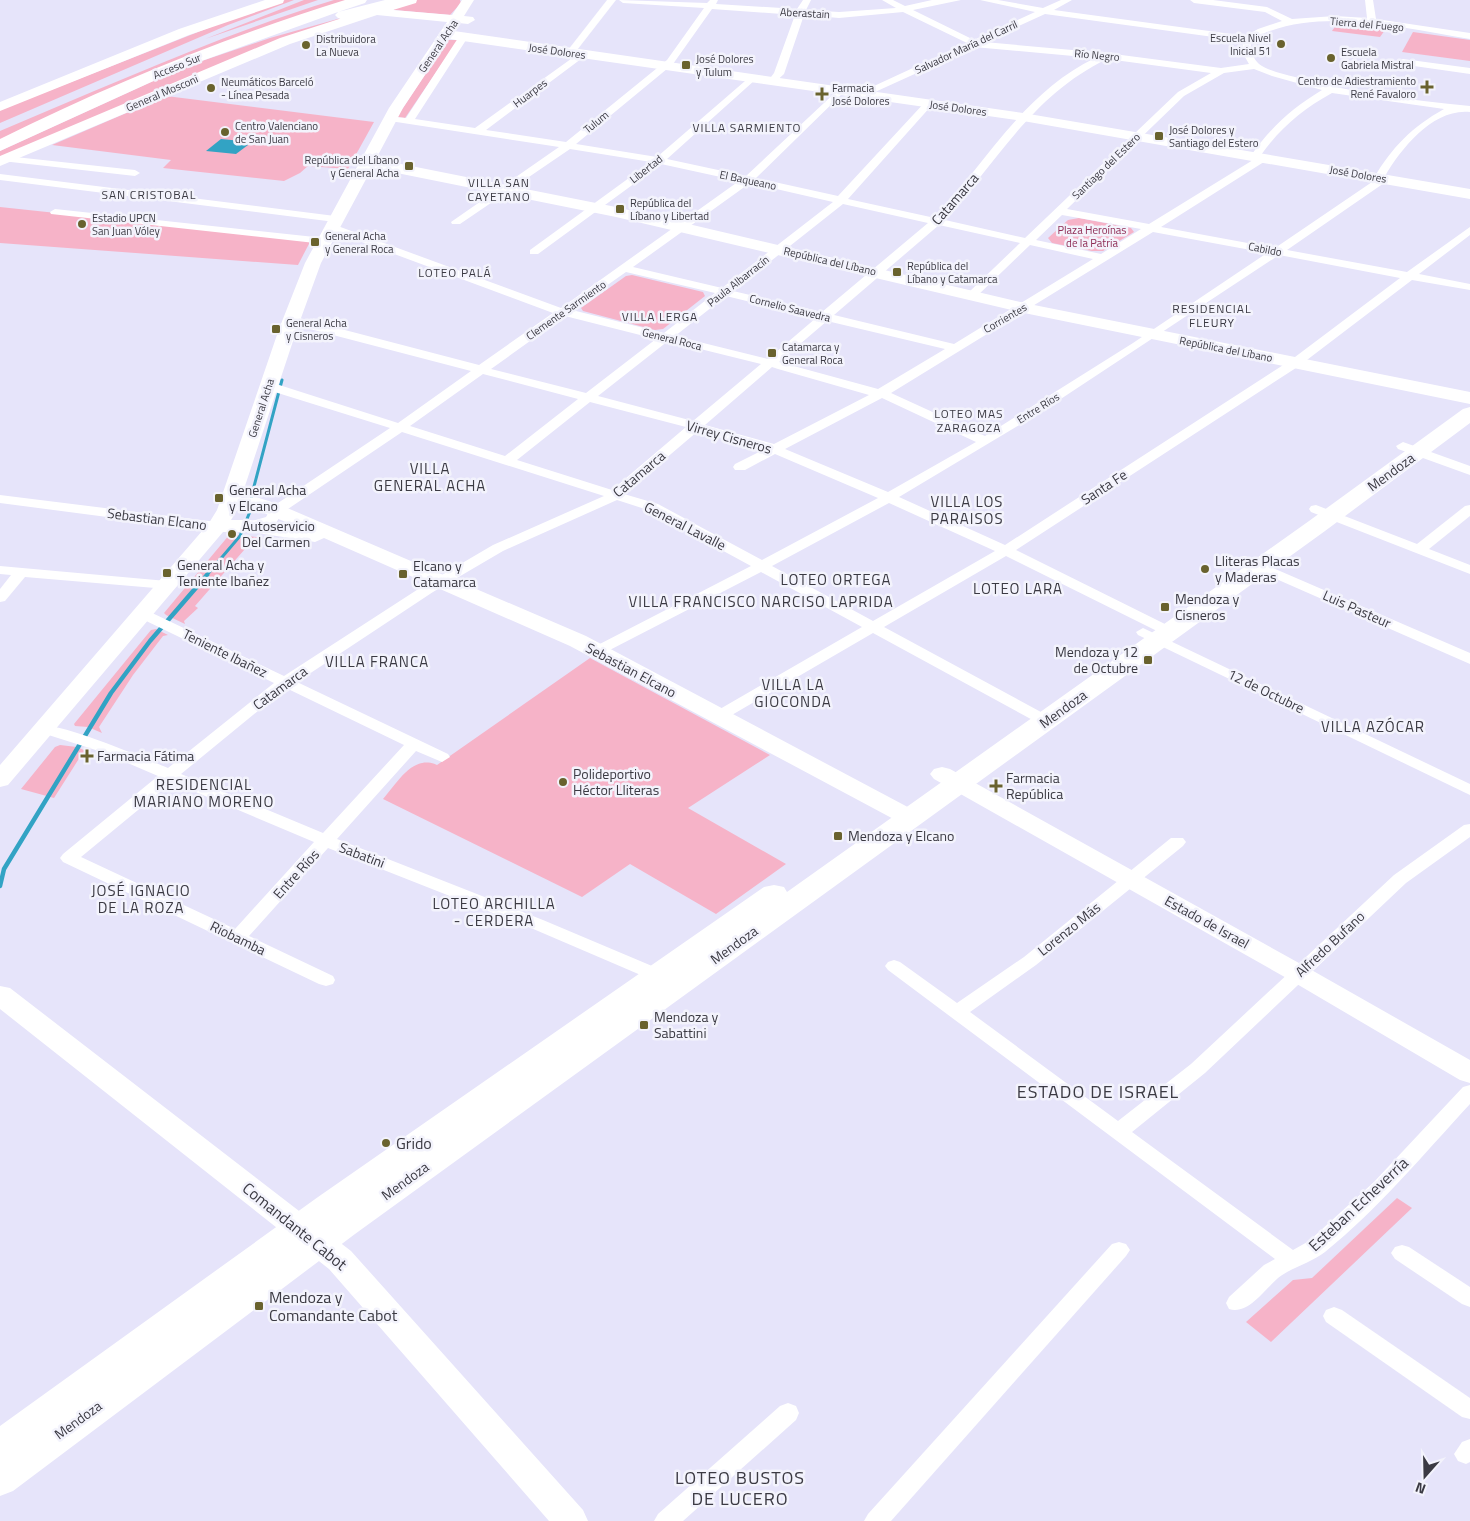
<svg xmlns="http://www.w3.org/2000/svg" width="1470" height="1521" font-family="'Titillium Web',sans-serif">
  <style>
    .green { fill: #f6b3c8 }
    .water { fill: #32a3c4 }
    .lines { fill: none; stroke-linecap: round; stroke-linejoin: round }
    .stream-far1 { stroke: #32a3c4; stroke-width: 3 }
    .stream { stroke: #32a3c4; stroke-width: 4.5 }
    .street { fill: #fff; fill-rule: evenodd }
    .secondary { fill: #fff; fill-rule: evenodd }
    .primary { fill: #fff; fill-rule: evenodd }
    .highway { fill: #fff; fill-rule: evenodd }
    .poi-dot { fill: #69622e; stroke: #f3f3fc; stroke-width: 2 }
    .labels { text-anchor: middle; stroke-width: 5; stroke-linejoin: round; paint-order: stroke }
    .far-street-label { font-size: 11px; fill: #3b3a43; stroke: #f3f3fc }
    .far-poi-label { font-size: 11px; fill: #3b3a43; stroke: #f3f3fc; text-anchor: start }
    .far-park-label { font-size: 11px; fill: #8d2a53; stroke: #f3f3fc }
    .far-neighbourhood-label { font-size: 12px; letter-spacing: 1px; fill: #3b3a43; stroke: #f3f3fc }
    .street-label { font-size: 14px; fill: #3b3a43; stroke: #f3f3fc }
    .poi-label { font-size: 14px; fill: #3b3a43; stroke: #f3f3fc; text-anchor: start }
    .neighbourhood-label { font-size: 15px; letter-spacing: 1px; fill: #3b3a43; stroke: #f3f3fc }
    .near-poi-label { font-size: 16px; fill: #3b3a43; stroke: #f3f3fc; text-anchor: start }
    .near-street-label { font-size: 16px; fill: #3b3a43; stroke: #f3f3fc }
    .near-neighbourhood-label { font-size: 18px; letter-spacing: 1px; fill: #3b3a43; stroke: #f3f3fc }
  </style>
  <rect width="100%" height="100%" fill="#e6e4fa"/>
  <g class="green">
    <polygon points="285,0 294,0 228,25 0,123 0,110 254,10"/>
    <polygon points="304,0 318,0 205,39"/>
    <path d="M 334,0 L 352,0 L 310,13 L 0,141 L 0,131 C 110,85 220,35 334,0 Z"/>
    <polygon points="417,0 460,0 461,3 450,15 394,10 394,8"/>
    <polygon points="391,4 367,12 0,158 0,151 184,67 270,38"/>
    <polygon points="1337,24 1385,30 1380,37 1332,31"/>
    <polygon points="1413,32 1470,40 1470,61 1402,52"/>
    <polygon points="448,40 458,40 405,118 397,117"/>
    <polygon points="166,96 374,122 348,169 308,166 300,173 284,181 163,168 171,160 52,145"/>
    <polygon points="0,207 311,240 298,265 0,243"/>
    <polygon points="1079,218 1131,228 1134,232 1103,251 1092,251 1052,243 1048,238 1068,220"/>
    <polygon points="632,275 703,292 705,296 663,329 655,330 583,311 581,308 626,276"/>
    <polygon points="230,534 264,538 252,541 195,606 198,608 184,621 185,624 166,615 164,613"/>
    <polygon points="156,629 168,635 163,636 133,675 99,727 102,733 88,727 75,726 74,724 151,630"/>
    <path d="M 590,658 L 770,755 L 688,808 L 786,864 L 716,914 L 630,864 L 582,897 L 383,799 C 398,782 413,754 437,765 Z"/>
    <polygon points="60,745 77,747 93,754 80,757 54,798 21,789 55,747"/>
    <polygon points="1397,1198 1412,1208 1271,1342 1246,1322 1293,1280 1312,1278"/>
  </g>
  <polygon class="water" points="221,139 252,142 236,154 206,151"/>
  <g class="lines">
    <polyline class="stream-far1" points="206,576 240,536 249,514 252,494 282,380"/>
    <polyline class="stream" points="0,886 4,869 111,693 150,641 207,575"/>
    <g class="street">
      <polygon points="607,0 616,0 574,54 568,54 568,50"/>
      <path d="M 619,0 L 707,3 L 710,0 L 718,0 L 716,4 L 797,9 L 803,0 L 811,0 L 806,10 L 839,12 L 896,8 L 882,0 L 893,0 L 905,6 L 932,0 L 961,0 L 913,10 L 974,40 L 1035,12 L 980,0 L 998,0 L 1043,8 L 1061,0 L 1072,0 L 1054,10 L 1246,36 L 1258,29 L 1282,21 L 1265,12 L 1194,3 L 1190,0 L 1213,0 L 1267,7 L 1292,19 L 1335,16 L 1367,18 L 1365,0 L 1373,0 L 1376,19 L 1470,33 L 1470,39 C 1406,29 1333,9 1270,31 C 1262,34 1255,36 1251,43 C 1250,51 1253,58 1259,64 C 1269,71 1283,74 1295,77 C 1352,93 1411,100 1470,106 L 1470,112 C 1434,108 1402,147 1385,176 L 1388,179 L 1387,181 L 1287,250 L 1407,272 L 1470,227 L 1470,235 L 1419,274 L 1470,284 L 1470,290 L 1412,280 L 1299,366 L 1016,550 L 1175,629 L 1177,632 L 1175,635 L 1165,635 L 1006,556 L 884,627 L 1052,718 L 1054,721 L 1052,724 L 1040,724 L 873,633 L 725,719 L 713,719 L 711,716 L 713,713 L 862,627 L 761,572 L 602,654 L 592,654 L 589,651 L 592,648 L 751,566 L 648,510 L 617,500 L 503,551 L 433,592 L 297,682 L 448,754 L 450,757 L 442,762 L 416,751 L 337,839 L 543,920 L 671,974 L 673,978 L 671,982 L 664,984 L 657,982 L 531,928 L 328,848 L 249,936 L 333,976 L 335,980 L 333,984 L 326,986 L 319,984 L 63,862 L 60,858 L 63,854 L 158,776 L 102,752 L 39,732 L 37,729 L 39,726 C 58,721 146,759 168,768 L 274,683 L 138,617 L 136,614 L 138,611 L 148,611 L 284,676 L 423,586 L 493,545 L 604,496 L 402,432 L 282,513 L 276,523 L 250,530 L 243,526 L 245,523 L 266,517 L 272,507 L 390,428 L 265,389 L 263,386 L 265,383 L 273,383 L 398,423 L 471,371 L 287,323 L 287,317 L 295,317 L 479,365 L 553,313 L 327,229 L 327,225 L 335,225 L 561,308 L 739,181 L 661,164 L 538,254 L 530,254 L 530,250 L 651,162 L 570,149 L 460,224 L 452,224 L 451,222 L 559,147 L 390,121 L 386,120 L 386,116 L 406,118 L 460,35 L 468,37 L 415,119 L 475,128 L 582,51 L 585,52 L 585,56 L 486,130 L 566,142 L 667,60 L 704,8 L 623,3 ZM 712,9 L 795,15 L 774,73 L 768,81 L 773,84 L 784,74 L 804,15 L 839,18 L 903,12 L 967,43 L 861,92 L 859,94 L 864,97 L 974,47 L 1095,58 C 1041,84 1006,131 970,176 C 958,190 948,206 935,218 L 848,199 L 932,105 L 932,101 L 926,101 L 838,196 L 756,178 L 843,93 L 845,91 L 840,88 L 746,176 L 667,159 L 755,80 L 755,76 L 752,75 L 657,157 L 576,144 L 673,64 ZM 1045,14 L 1243,41 L 1242,52 L 1249,64 L 1221,68 L 1106,53 L 984,42 ZM 1107,59 L 1211,73 L 1178,92 L 1025,238 L 945,220 C 957,208 966,194 977,181 C 1016,132 1049,87 1107,59 ZM 1254,69 L 1272,76 L 1322,90 C 1292,108 1270,128 1250,157 L 1253,160 L 1149,224 L 1067,209 L 1184,96 L 1224,73 ZM 1332,93 L 1444,109 C 1412,127 1392,147 1374,178 L 1375,180 L 1275,248 L 1161,227 L 1267,160 L 1267,156 L 1261,155 C 1280,128 1303,109 1332,93 ZM 750,183 L 833,202 L 722,288 L 633,267 ZM 843,204 L 928,223 L 822,312 L 733,291 ZM 1062,215 L 1141,229 L 1101,254 L 1036,240 ZM 939,225 L 1020,243 L 968,293 L 966,295 L 972,299 L 976,297 L 1030,245 L 1093,259 L 954,344 L 834,315 ZM 1153,232 L 1267,253 L 1133,343 L 985,436 L 891,393 ZM 1279,255 L 1400,278 L 1291,360 L 1005,545 L 899,497 L 1041,412 ZM 626,272 L 715,293 L 664,333 L 572,310 ZM 726,296 L 816,318 L 768,359 L 675,336 ZM 565,316 L 656,339 L 586,393 L 491,369 ZM 827,321 L 945,349 L 878,389 L 779,362 ZM 668,341 L 761,364 L 693,421 L 598,396 ZM 772,367 L 778,369 L 869,395 L 774,444 L 705,425 ZM 483,374 L 578,399 L 505,456 L 410,426 ZM 882,398 L 976,442 L 888,492 L 785,449 ZM 590,402 L 686,427 L 612,490 L 517,460 ZM 698,431 L 763,450 L 735,464 L 733,467 L 735,470 L 745,470 L 775,454 L 878,498 L 762,560 L 658,504 L 624,494 ZM 889,503 L 995,551 L 873,621 L 772,566 ZM 286,688 L 404,745 L 323,833 L 181,774 ZM 172,782 L 314,842 L 235,929 L 81,857 Z"/>
      <polygon points="1403,59 1470,68 1470,74 1400,64 1400,60"/>
      <polygon points="6,156 135,170 140,173 135,176 2,161 2,157"/>
      <polygon points="0,174 335,216 340,219 335,222 0,180"/>
      <polygon points="55,209 324,238 330,241 324,244 51,214 50,212"/>
      <polygon points="1403,442 1470,466 1470,475 1398,449 1396,446"/>
      <polygon points="0,495 217,522 224,526 217,530 199,529 0,503"/>
      <polygon points="1316,505 1417,544 1465,506 1470,505 1470,516 1429,549 1470,565 1470,574 1311,512 1309,509 1311,506"/>
      <polygon points="1245,556 1470,653 1470,664 1240,563 1238,560 1240,557"/>
      <polygon points="0,566 167,581 174,585 167,589 25,577 5,601 0,602 0,589 11,575 0,574"/>
      <polygon points="1143,628 1470,784 1470,795 1138,635 1136,632"/>
      <path d="M 1470,824 L 1470,837 L 1406,883 L 1205,1073 L 1132,1132 L 1293,1250 L 1309,1241 L 1374,1182 L 1463,1087 L 1470,1085 L 1470,1104 C 1423,1155 1378,1209 1325,1252 C 1311,1263 1292,1267 1278,1278 C 1264,1290 1248,1315 1229,1309 L 1226,1303 L 1229,1297 L 1264,1265 L 1275,1259 L 888,970 L 885,966 L 888,962 L 894,960 L 900,962 L 957,1003 L 1024,957 L 1171,838 L 1183,838 L 1186,842 L 1183,846 L 1036,965 L 970,1012 L 1118,1121 L 1191,1064 L 1394,875 L 1464,825 Z"/>
      <polygon points="1119,1242 1126,1244 1130,1250 1126,1256 891,1521 864,1521 868,1514 1112,1244"/>
      <polygon points="1402,1245 1409,1247 1470,1287 1470,1307 1462,1304 1395,1259 1391,1253 1395,1247"/>
      <polygon points="1334,1307 1342,1310 1470,1398 1470,1419 1462,1417 1326,1322 1323,1316 1326,1310"/>
      <polygon points="788,1403 796,1406 799,1413 796,1420 683,1521 654,1521 658,1514 780,1406"/>
      <polygon points="1470,1439 1470,1462 1466,1464 1458,1461 1454,1454 1462,1442"/>
    </g>
    <g class="secondary">
      <polygon points="265,0 284,0 283,3 189,35 0,111 0,102 179,29"/>
      <path d="M 398,0 L 417,0 L 416,3 L 393,10 L 452,15 L 462,0 L 474,0 L 464,16 L 473,17 L 475,20 L 468,24 L 459,23 L 454,31 L 1023,113 L 1470,189 L 1470,199 L 1023,121 L 449,39 L 403,108 L 376,159 L 616,207 L 1029,304 L 1470,392 L 1470,404 L 1029,314 L 616,217 L 372,168 L 321,263 L 297,329 L 241,498 L 256,497 L 278,504 L 586,636 L 919,813 L 922,818 L 919,823 L 910,826 L 901,823 L 570,646 L 324,538 L 315,542 L 250,532 L 223,532 L 8,785 L 0,787 L 0,765 L 209,523 L 217,510 L 279,329 L 305,263 L 389,108 L 447,22 L 377,15 L 290,44 L 0,166 L 0,156 L 280,38 ZM 254,509 L 298,527 L 250,520 L 231,520 L 237,510 Z"/>
      <polygon points="942,767 950,769 1308,968 1470,1060 1470,1083 1460,1080 1290,980 934,779 930,774 934,769"/>
      <polygon points="0,986 10,988 351,1251 583,1510 588,1521 549,1521 329,1269 0,1009"/>
    </g>
    <polygon class="primary" points="1470,407 1470,423 1325,531 355,1234 13,1491 0,1496 0,1426 318,1197 764,887 774,885 784,887 787,892 1309,521 1463,409"/>
    <path class="highway" d="M 345,0 L 367,0 L 365,3 L 338,12 L 385,0 L 410,0 L 408,3 L 343,20 L 338,18 L 335,15 L 338,12 L 182,68 L 0,151 L 0,139 C 111,84 226,37 345,0 Z"/>
  </g>
  <g class="poi-dot">
    <circle cx="1281" cy="44" r="5"/>
    <circle cx="306" cy="45" r="5"/>
    <circle cx="1331" cy="58" r="5"/>
    <rect x="681" y="60" width="10" height="10" rx="2.5"/>
    <path d="M1424.5 79.5h5v5h5v5h-5v5h-5v-5h-5v-5h5z"/>
    <circle cx="211" cy="88" r="5"/>
    <path d="M819.5 86.5h5v5h5v5h-5v5h-5v-5h-5v-5h5z"/>
    <circle cx="225" cy="132" r="5"/>
    <rect x="1154" y="131" width="10" height="10" rx="2.5"/>
    <rect x="404" y="161" width="10" height="10" rx="2.5"/>
    <rect x="615" y="204" width="10" height="10" rx="2.5"/>
    <circle cx="82" cy="224" r="5"/>
    <rect x="310" y="237" width="10" height="10" rx="2.5"/>
    <rect x="892" y="267" width="10" height="10" rx="2.5"/>
    <rect x="271" y="324" width="10" height="10" rx="2.5"/>
    <rect x="767" y="348" width="10" height="10" rx="2.5"/>
    <rect x="214" y="493" width="10" height="10" rx="2.5"/>
    <circle cx="232" cy="534" r="5"/>
    <circle cx="1205" cy="569" r="5"/>
    <rect x="162" y="568" width="10" height="10" rx="2.5"/>
    <rect x="398" y="569" width="10" height="10" rx="2.5"/>
    <rect x="1160" y="602" width="10" height="10" rx="2.5"/>
    <rect x="1143" y="655" width="10" height="10" rx="2.5"/>
    <path d="M84.5 748.5h5v5h5v5h-5v5h-5v-5h-5v-5h5z"/>
    <circle cx="563" cy="782" r="5"/>
    <path d="M993.5 778.5h5v5h5v5h-5v5h-5v-5h-5v-5h5z"/>
    <rect x="833" y="831" width="10" height="10" rx="2.5"/>
    <rect x="639" y="1020" width="10" height="10" rx="2.5"/>
    <circle cx="386" cy="1143" r="5"/>
    <rect x="254" y="1301" width="10" height="10" rx="2.5"/>
  </g>
  <g class="labels">
    <g class="far-street-label">
      <text transform="translate(805 13) rotate(3)" y="4">Aberastain</text>
      <text transform="translate(1367 24) rotate(5)" y="4">Tierra del Fuego</text>
      <text transform="translate(438 46) rotate(-56)" y="4">General Acha</text>
      <text transform="translate(966 47) rotate(-25)" y="4">Salvador María del Carril</text>
      <text transform="translate(557 51) rotate(8)" y="4">José Dolores</text>
      <text transform="translate(1097 55) rotate(5)" y="4">Río Negro</text>
      <text transform="translate(177 66) rotate(-22)" y="4">Acceso Sur</text>
      <text transform="translate(162 93) rotate(-23)" y="4">General Mosconi</text>
      <text transform="translate(530 93) rotate(-37)" y="4">Huarpes</text>
      <text transform="translate(958 108) rotate(8)" y="4">José Dolores</text>
      <text transform="translate(596 122) rotate(-39)" y="4">Tulum</text>
      <text transform="translate(1106 166) rotate(-44)" y="4">Santiago del Estero</text>
      <text transform="translate(646 169) rotate(-38)" y="4">Libertad</text>
      <text transform="translate(1358 174) rotate(10)" y="4">José Dolores</text>
      <text transform="translate(748 180) rotate(12)" y="4">El Baqueano</text>
      <text transform="translate(1265 249) rotate(11)" y="4">Cabildo</text>
      <text transform="translate(830 261) rotate(13)" y="4">República del Líbano</text>
      <text transform="translate(738 281) rotate(-38)" y="4">Paula Albarracín</text>
      <text transform="translate(790 308) rotate(14)" y="4">Cornelio Saavedra</text>
      <text transform="translate(566 310) rotate(-35)" y="4">Clemente Sarmiento</text>
      <text transform="translate(1005 318) rotate(-30)" y="4">Corrientes</text>
      <text transform="translate(672 339) rotate(14)" y="4">General Roca</text>
      <text transform="translate(1226 349) rotate(11)" y="4">República del Líbano</text>
      <text transform="translate(261 408) rotate(-72)" y="4">General Acha</text>
      <text transform="translate(1038 408) rotate(-32)" y="4">Entre Ríos</text>
    </g>
    <g class="far-poi-label">
      <text x="1271" y="42" text-anchor="end">Escuela Nivel<tspan x="1271" dy="13">Inicial 51</tspan></text>
      <text x="316" y="43">Distribuidora<tspan x="316" dy="13">La Nueva</tspan></text>
      <text x="1341" y="56">Escuela<tspan x="1341" dy="13">Gabriela Mistral</tspan></text>
      <text x="696" y="63">José Dolores<tspan x="696" dy="13">y Tulum</tspan></text>
      <text x="1416" y="85" text-anchor="end">Centro de Adiestramiento<tspan x="1416" dy="13">René Favaloro</tspan></text>
      <text x="221" y="86">Neumáticos Barceló<tspan x="221" dy="13">- Línea Pesada</tspan></text>
      <text x="832" y="92">Farmacia<tspan x="832" dy="13">José Dolores</tspan></text>
      <text x="235" y="130">Centro Valenciano<tspan x="235" dy="13">de San Juan</tspan></text>
      <text x="1169" y="134">José Dolores y<tspan x="1169" dy="13">Santiago del Estero</tspan></text>
      <text x="399" y="164" text-anchor="end">República del Líbano<tspan x="399" dy="13">y General Acha</tspan></text>
      <text x="630" y="207">República del<tspan x="630" dy="13">Líbano y Libertad</tspan></text>
      <text x="92" y="222">Estadio UPCN<tspan x="92" dy="13">San Juan Vóley</tspan></text>
      <text x="325" y="240">General Acha<tspan x="325" dy="13">y General Roca</tspan></text>
      <text x="907" y="270">República del<tspan x="907" dy="13">Líbano y Catamarca</tspan></text>
      <text x="286" y="327">General Acha<tspan x="286" dy="13">y Cisneros</tspan></text>
      <text x="782" y="351">Catamarca y<tspan x="782" dy="13">General Roca</tspan></text>
    </g>
    <g class="far-park-label">
      <text x="1092" y="234">Plaza Heroínas<tspan x="1092" dy="13">de la Patria</tspan></text>
    </g>
    <g class="far-neighbourhood-label">
      <text x="747" y="132">VILLA SARMIENTO</text>
      <text x="499" y="187">VILLA SAN<tspan x="499" dy="14">CAYETANO</tspan></text>
      <text x="149" y="199">SAN CRISTOBAL</text>
      <text x="455" y="277">LOTEO PALÁ</text>
      <text x="1212" y="313">RESIDENCIAL<tspan x="1212" dy="14">FLEURY</tspan></text>
      <text x="660" y="321">VILLA LERGA</text>
      <text x="969" y="418">LOTEO MAS<tspan x="969" dy="14">ZARAGOZA</tspan></text>
    </g>
    <g class="street-label">
      <text transform="translate(955 199) rotate(-49)" y="5">Catamarca</text>
      <text transform="translate(729 437) rotate(16)" y="5">Virrey Cisneros</text>
      <text transform="translate(1391 472) rotate(-36)" y="5">Mendoza</text>
      <text transform="translate(639 474) rotate(-40)" y="5">Catamarca</text>
      <text transform="translate(1104 487) rotate(-33)" y="5">Santa Fe</text>
      <text transform="translate(157 519) rotate(7)" y="5">Sebastian Elcano</text>
      <text transform="translate(685 526) rotate(27)" y="5">General Lavalle</text>
      <text transform="translate(1357 609) rotate(24)" y="5">Luis Pasteur</text>
      <text transform="translate(225 653) rotate(26)" y="5">Teniente Ibañez</text>
      <text transform="translate(631 670) rotate(28)" y="5">Sebastian Elcano</text>
      <text transform="translate(280 688) rotate(-36)" y="5">Catamarca</text>
      <text transform="translate(1266 691) rotate(26)" y="5">12 de Octubre</text>
      <text transform="translate(1063 709) rotate(-36)" y="5">Mendoza</text>
      <text transform="translate(362 855) rotate(21)" y="5">Sabatini</text>
      <text transform="translate(296 874) rotate(-48)" y="5">Entre Ríos</text>
      <text transform="translate(1207 922) rotate(29)" y="5">Estado de Israel</text>
      <text transform="translate(1069 929) rotate(-39)" y="5">Lorenzo Más</text>
      <text transform="translate(238 938) rotate(26)" y="5">Riobamba</text>
      <text transform="translate(1330 944) rotate(-43)" y="5">Alfredo Bufano</text>
      <text transform="translate(734 945) rotate(-36)" y="5">Mendoza</text>
      <text transform="translate(405 1181) rotate(-36)" y="5">Mendoza</text>
      <text transform="translate(78 1420) rotate(-36)" y="5">Mendoza</text>
    </g>
    <g class="poi-label">
      <text x="229" y="495">General Acha<tspan x="229" dy="16">y Elcano</tspan></text>
      <text x="242" y="531">Autoservicio<tspan x="242" dy="16">Del Carmen</tspan></text>
      <text x="1215" y="566">Lliteras Placas<tspan x="1215" dy="16">y Maderas</tspan></text>
      <text x="177" y="570">General Acha y<tspan x="177" dy="16">Teniente Ibañez</tspan></text>
      <text x="413" y="571">Elcano y<tspan x="413" dy="16">Catamarca</tspan></text>
      <text x="1175" y="604">Mendoza y<tspan x="1175" dy="16">Cisneros</tspan></text>
      <text x="1138" y="657" text-anchor="end">Mendoza y 12<tspan x="1138" dy="16">de Octubre</tspan></text>
      <text x="97" y="761">Farmacia Fátima</text>
      <text x="573" y="779">Polideportivo<tspan x="573" dy="16">Héctor Lliteras</tspan></text>
      <text x="1006" y="783">Farmacia<tspan x="1006" dy="16">República</tspan></text>
      <text x="848" y="841">Mendoza y Elcano</text>
      <text x="654" y="1022">Mendoza y<tspan x="654" dy="16">Sabattini</tspan></text>
    </g>
    <g class="neighbourhood-label">
      <text x="430" y="474">VILLA<tspan x="430" dy="17">GENERAL ACHA</tspan></text>
      <text x="967" y="507">VILLA LOS<tspan x="967" dy="17">PARAISOS</tspan></text>
      <text x="836" y="585">LOTEO ORTEGA</text>
      <text x="1018" y="594">LOTEO LARA</text>
      <text x="761" y="607">VILLA FRANCISCO NARCISO LAPRIDA</text>
      <text x="377" y="667">VILLA FRANCA</text>
      <text x="793" y="690">VILLA LA<tspan x="793" dy="17">GIOCONDA</tspan></text>
      <text x="1373" y="732">VILLA AZÓCAR</text>
      <text x="204" y="790">RESIDENCIAL<tspan x="204" dy="17">MARIANO MORENO</tspan></text>
      <text x="141" y="896">JOSÉ IGNACIO<tspan x="141" dy="17">DE LA ROZA</tspan></text>
      <text x="494" y="909">LOTEO ARCHILLA<tspan x="494" dy="17">- CERDERA</tspan></text>
    </g>
    <g class="near-poi-label">
      <text x="396" y="1149">Grido</text>
      <text x="269" y="1303">Mendoza y<tspan x="269" dy="18">Comandante Cabot</tspan></text>
    </g>
    <g class="near-street-label">
      <text transform="translate(1358 1204) rotate(-43)" y="6">Esteban Echeverría</text>
      <text transform="translate(295 1226) rotate(39)" y="6">Comandante Cabot</text>
    </g>
    <g class="near-neighbourhood-label">
      <text x="1098" y="1098">ESTADO DE ISRAEL</text>
      <text x="740" y="1484">LOTEO BUSTOS<tspan x="740" dy="21">DE LUCERO</tspan></text>
    </g>
  </g>
  <g transform="translate(1425 1476) rotate(200)" stroke="#f3f3fc" stroke-width="4" paint-order="stroke">
  <path d="M0-4L9 19L0 12L-9 19Z" fill="#3b3a43"/>
  <text y="-8" font-size="14" font-weight="bold" text-anchor="middle" fill="#3b3a43">N</text>
  </g>
</svg>
